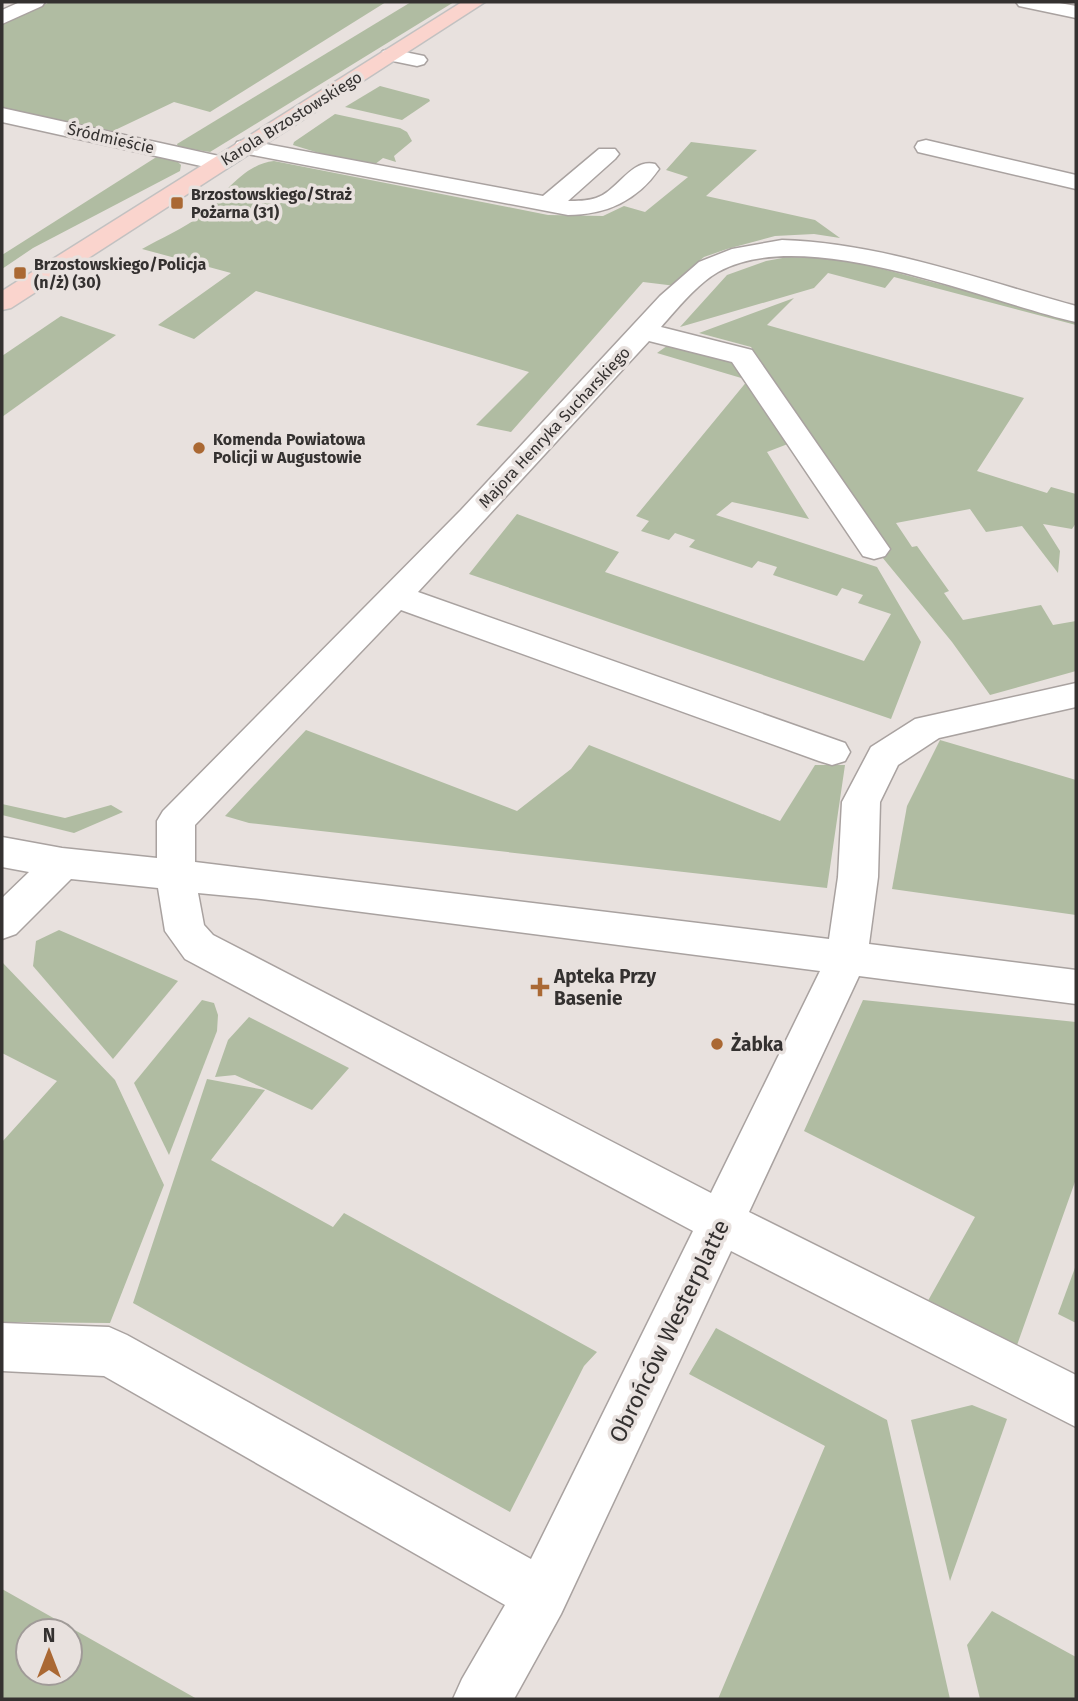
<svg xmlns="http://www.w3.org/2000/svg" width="1078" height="1701" font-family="'Fira Sans',sans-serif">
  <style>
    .green { fill: #b0bca2; fill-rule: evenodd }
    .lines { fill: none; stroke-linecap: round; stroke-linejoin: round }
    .minor-casing { stroke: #a9a2a0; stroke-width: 3 }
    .major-casing { stroke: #c2c1c1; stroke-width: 3 }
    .minor { fill: #fff; fill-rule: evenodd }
    .major { fill: #fad4cd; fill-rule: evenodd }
    .poi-dot { fill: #aa6833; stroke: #e8e1de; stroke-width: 2.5 }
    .labels { text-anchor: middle; stroke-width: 7; stroke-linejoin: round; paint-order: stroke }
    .far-street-label { font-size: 16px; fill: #343130; stroke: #e8e1de }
    .far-poi-label { font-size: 16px; font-weight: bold; fill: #343130; stroke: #e8e1de; text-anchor: start }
    .poi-label { font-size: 19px; font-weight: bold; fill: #343130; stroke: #e8e1de; text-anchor: start }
    .near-street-label { font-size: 23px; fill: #343130; stroke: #e8e1de }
  </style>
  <rect width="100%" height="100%" fill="#e8e1de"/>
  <g class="green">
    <polygon points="50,2 386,2 210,112 174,102 113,131 93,130 2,112 2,16 14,19"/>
    <polygon points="411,2 454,2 210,152 178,147 177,144"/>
    <polygon points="380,86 429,99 430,101 402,120 345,107"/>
    <polygon points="335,114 400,128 407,132 412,141 394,156 396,162 383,158 374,165 322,154 293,145 294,142"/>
    <path d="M 691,142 L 757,150 L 706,196 L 815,220 L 840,238 L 814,234 L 775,236 L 727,249 L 704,257 L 689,269 L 676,286 L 643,282 L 511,432 L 476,425 L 529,372 L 256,291 L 194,339 L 158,325 L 231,273 L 142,249 C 161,238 183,229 200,216 C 223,197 243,164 274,161 L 548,215 L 603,216 L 624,206 L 645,212 L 688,177 L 666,170 Z"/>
    <polygon points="158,156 177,161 181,165 180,171 33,248 2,269 2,255"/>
    <polygon points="788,257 845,259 1076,320 1076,325 894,277 885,288 828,273 814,288 680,327 727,275 766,261"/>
    <polygon points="794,298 767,325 1024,398 977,471 1047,493 1051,487 1076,494 1076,523 1072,529 1043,524 1060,551 1058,573 1022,526 986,532 970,509 896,523 912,547 917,546 949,591 944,593 963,620 1041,605 1053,625 1076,621 1076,671 990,695 952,642 882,557 888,547 751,347 699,333"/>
    <polygon points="61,316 116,335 2,417 2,356"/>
    <polygon points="671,343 742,364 793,442 767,452 809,519 732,502 716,515 877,567 921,642 891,719 469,574 517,514 619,552 605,572 864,661 891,614 858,603 863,595 842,588 837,596 773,575 777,567 758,561 752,568 689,547 695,540 675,533 669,540 641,531 649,521 636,516 748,380 657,353"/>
    <polygon points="306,730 517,811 571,769 589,745 780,821 815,765 845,765 827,888 249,823 225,816"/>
    <polygon points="940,740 1076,780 1076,915 892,889 907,806"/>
    <polygon points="2,804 65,818 111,805 123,812 74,833 2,815"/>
    <polygon points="59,930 178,981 113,1059 33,966 36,941"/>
    <polygon points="2,962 115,1080 164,1185 110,1323 2,1322 2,1142 57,1081 2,1053"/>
    <polygon points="202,1000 214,1003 218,1015 217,1031 169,1155 134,1083"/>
    <polygon points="863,1000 1076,1022 1076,1179 1016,1348 925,1306 975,1217 804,1131"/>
    <polygon points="249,1017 349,1068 312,1110 235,1075 215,1077 228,1040"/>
    <polygon points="207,1079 265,1090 211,1160 333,1227 344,1213 597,1352 584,1366 510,1512 133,1303"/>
    <polygon points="1076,1265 1076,1323 1058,1314"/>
    <polygon points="716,1328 887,1420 950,1699 718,1699 825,1446 689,1374"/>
    <polygon points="972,1405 1007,1419 950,1581 911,1420"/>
    <path d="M 2,1589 L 197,1699 L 2,1699 ZM 28,1631 L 70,1631 L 70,1673 L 28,1673 Z"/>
    <polygon points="992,1611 1076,1657 1076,1699 980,1699 967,1645"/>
  </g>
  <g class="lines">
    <g class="minor-casing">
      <g id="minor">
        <polygon points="20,2 45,2 42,6 2,24 2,10"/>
        <polygon points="1016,2 1054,2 1076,6 1076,18 1019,6"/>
        <polygon points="390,49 424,56 427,60 424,64 417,66 383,59 380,55 383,51"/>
        <polygon points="2,108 219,156 227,158 231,163 227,168 219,170 2,122"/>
        <path d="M 245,140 L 543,196 L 599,149 L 615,149 L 619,154 L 615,159 L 568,201 C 577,201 587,201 596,198 C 618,191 631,158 655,164 L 659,169 C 637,201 605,215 568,215 L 237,152 L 234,147 L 237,142 Z"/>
        <polygon points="926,140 1076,175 1076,189 918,152 915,147 918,142"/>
        <path d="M 782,240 C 882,243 980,280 1076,306 L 1076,322 C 983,301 805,223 718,272 C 697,284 677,309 661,327 L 752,350 L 890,549 L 885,556 L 874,559 L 863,556 L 732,362 L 649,341 L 418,592 L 845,743 L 850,752 L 845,761 L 832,765 L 819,761 L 401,610 L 195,825 L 195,862 L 829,939 L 838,877 L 842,802 L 871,747 L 915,719 L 1076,683 L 1076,707 L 939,738 L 898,765 L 880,802 L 878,877 L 869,944 L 1076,970 L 1076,1004 L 859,976 L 749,1212 L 1076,1375 L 1076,1427 L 731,1251 L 561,1614 L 514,1699 L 453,1699 L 462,1679 L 505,1605 L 104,1376 L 2,1371 L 2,1323 L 109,1327 L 127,1335 L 531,1559 L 693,1231 L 185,959 L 165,931 L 158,888 L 71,879 L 16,934 L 2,939 L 2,898 L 29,872 L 2,867 L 2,837 L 62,848 L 157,858 L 157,821 L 163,811 L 461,510 L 660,296 L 699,262 L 732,249 ZM 198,893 L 261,899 L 820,971 L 711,1193 L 213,935 L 204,925 Z"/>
      </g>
    </g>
    <g class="major-casing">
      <polygon id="major" points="462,2 485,2 11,308 2,310 2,291"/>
    </g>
    <use href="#minor" class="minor"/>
    <use href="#major" class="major"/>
  </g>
  <g class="poi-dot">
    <rect x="170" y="196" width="14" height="14" rx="3.5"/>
    <rect x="13" y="266" width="14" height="14" rx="3.5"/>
    <circle cx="199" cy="448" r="7"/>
    <path d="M536.5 976.5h7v7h7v7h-7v7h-7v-7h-7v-7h7z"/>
    <circle cx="717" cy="1044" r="7"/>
  </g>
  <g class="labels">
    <g class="far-street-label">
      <text transform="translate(291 118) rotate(-32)" y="6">Karola Brzostowskiego</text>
      <text transform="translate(111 138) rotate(13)" y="6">Śródmieście</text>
      <text transform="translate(554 427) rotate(-47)" y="6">Majora Henryka Sucharskiego</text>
    </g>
    <g class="far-poi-label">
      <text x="191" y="200">Brzostowskiego/Straż<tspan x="191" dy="18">Pożarna (31)</tspan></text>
      <text x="34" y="270">Brzostowskiego/Policja<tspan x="34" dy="18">(n/ż) (30)</tspan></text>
      <text x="213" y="445">Komenda Powiatowa<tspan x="213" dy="18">Policji w Augustowie</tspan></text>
    </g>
    <g class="poi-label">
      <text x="554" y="983">Apteka Przy<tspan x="554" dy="22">Basenie</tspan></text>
      <text x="731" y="1051">Żabka</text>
    </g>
    <g class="near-street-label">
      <text transform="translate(669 1331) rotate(-64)" y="8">Obrońców Westerplatte</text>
    </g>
  </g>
  <rect width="1078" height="1701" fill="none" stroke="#343130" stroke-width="7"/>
  <g transform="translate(49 1652)"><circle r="33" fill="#e8e1de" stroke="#a09b98" stroke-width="2"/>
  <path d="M0-5L12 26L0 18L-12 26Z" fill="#aa6833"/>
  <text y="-10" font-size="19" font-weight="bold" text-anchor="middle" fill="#343130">N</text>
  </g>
</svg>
